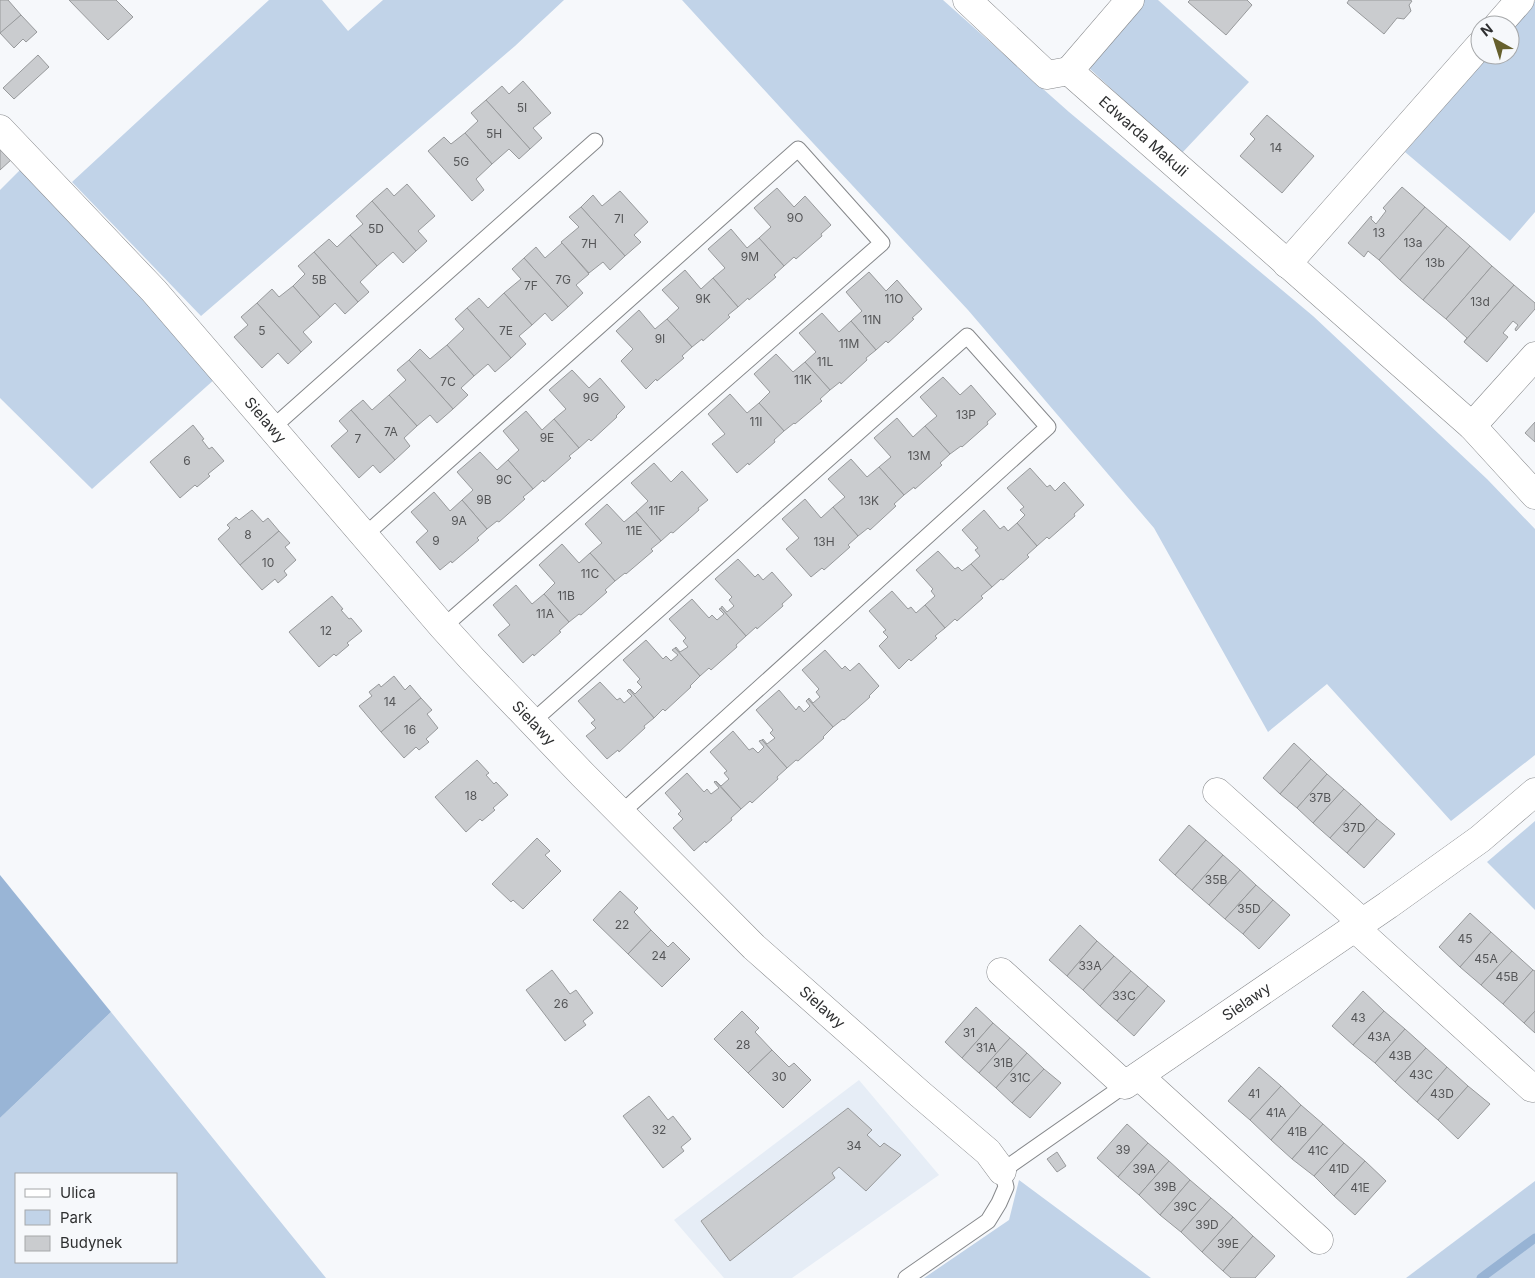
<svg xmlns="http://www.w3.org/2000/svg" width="1535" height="1278" font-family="Inter,sans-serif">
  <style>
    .built { fill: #e6edf6 }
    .green { fill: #c1d3e8; fill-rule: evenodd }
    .forest { fill: #99b5d6 }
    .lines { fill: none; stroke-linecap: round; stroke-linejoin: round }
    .stream { stroke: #97b3d4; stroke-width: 9 }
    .building { fill: #cacccf; stroke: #989a9c }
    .service-casing { stroke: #86888b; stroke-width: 17 }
    .minor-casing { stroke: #86888b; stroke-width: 29 }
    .service { stroke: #fff; stroke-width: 15 }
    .minor { stroke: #fff; stroke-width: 28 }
    .labels { text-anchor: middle; stroke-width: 4.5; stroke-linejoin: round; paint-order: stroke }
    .number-label { font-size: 12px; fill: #555658 }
    .street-label { font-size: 15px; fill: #2e2f30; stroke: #f6f8fb }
  </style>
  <rect width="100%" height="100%" fill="#f6f8fb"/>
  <polygon class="built" points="859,1080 939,1175 792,1278 724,1278 674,1220"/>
  <g class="green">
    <polygon points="269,0 322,0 348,31 383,0 564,0 515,46 201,316 72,182"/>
    <polygon points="682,0 943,0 1069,112 1313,316 1487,479 1535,529 1535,755 1451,821 1327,684 1268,732 1154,528 968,310 800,129"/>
    <polygon points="1142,0 1158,0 1249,82 1181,154 1088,67"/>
    <polygon points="1535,1 1535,212 1510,241 1405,152 1489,55 1510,55 1510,30"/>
    <polygon points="23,167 216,378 92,489 0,398 0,190"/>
    <polygon points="1535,821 1535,910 1487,862"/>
    <path d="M 111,1012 L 326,1278 L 0,1278 L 0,1118 ZM 16,1174 L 176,1174 L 176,1262 L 16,1262 Z"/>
    <polygon points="1019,1180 1151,1278 924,1278 1009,1220"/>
    <polygon points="1535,1181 1535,1278 1406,1278"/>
  </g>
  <polygon class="forest" points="0,875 111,1012 0,1118"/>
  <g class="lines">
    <polyline class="stream" points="1481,1278 1535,1238"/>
  </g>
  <g class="building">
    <polygon points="0,0 8,0 21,15 0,34"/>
    <polygon points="69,0 116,0 133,17 108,40"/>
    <polygon points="1190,0 1247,0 1252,5 1226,35 1188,2"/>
    <polygon points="1349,0 1410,0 1412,1 1409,5 1411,11 1404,19 1397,18 1384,34 1347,3"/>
    <polygon points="21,15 37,32 26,42 23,39 14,48 0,33"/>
    <polygon points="38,55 49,67 14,99 3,88"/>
    <polygon points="523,81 551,113 533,128 542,138 530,149 486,100 502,86 509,94"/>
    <polygon points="486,100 530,149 519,159 509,149 492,164 465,133 478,121 471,113"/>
    <polygon points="1267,115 1314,156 1282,193 1240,156 1255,139 1250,134"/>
    <polygon points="465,133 492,164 476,179 484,190 472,201 428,151 444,137 451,144"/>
    <polygon points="0,146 12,159 0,170"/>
    <polygon points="407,184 435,216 418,231 427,241 416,251 372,201 387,188 394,196"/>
    <polygon points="1402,187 1425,207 1379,260 1368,251 1364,257 1348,243 1371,216 1372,217 1371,219 1376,224 1386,211 1383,208"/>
    <polygon points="777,188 794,207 805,196 831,225 821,234 822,236 796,259 794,257 784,266 759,238 771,227 754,208"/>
    <polygon points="620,191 648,222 634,235 641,242 625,256 581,207 593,195 602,206"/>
    <polygon points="372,201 416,251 403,263 393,252 377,266 350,235 363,224 356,216"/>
    <polygon points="581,207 625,256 610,270 603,262 589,273 561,242 579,227 569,217"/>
    <polygon points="1425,207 1447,226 1400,280 1379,260"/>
    <polygon points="1447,226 1470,246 1423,300 1400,280"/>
    <polygon points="731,229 747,248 759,238 784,266 774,275 776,277 749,300 748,298 738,307 713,278 725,268 708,249"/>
    <polygon points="350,235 377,266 360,282 369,292 358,302 314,252 329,239 337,247"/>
    <polygon points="562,243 589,274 576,285 583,293 568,307 524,258 536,247 545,258"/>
    <polygon points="1470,246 1492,266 1446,319 1423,300"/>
    <polygon points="314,252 358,302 345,314 335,303 320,317 293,286 305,274 298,266"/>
    <polygon points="524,258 568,307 552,321 545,313 532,325 504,293 521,279 512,269"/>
    <polygon points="1492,266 1514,285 1464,342 1467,338 1446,319"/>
    <polygon points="685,270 701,289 713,278 738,307 728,315 730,317 703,341 702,339 692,347 667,319 679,308 662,290"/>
    <polygon points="869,272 886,291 897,280 922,309 912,318 914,319 888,343 886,341 876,350 851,321 862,311 846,292"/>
    <polygon points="1514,285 1535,303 1535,309 1516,331 1515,329 1518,325 1513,321 1503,333 1508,337 1487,362 1464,342"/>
    <polygon points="293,286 320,317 303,332 312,342 301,352 257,303 272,289 279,297"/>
    <polygon points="504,293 532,325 519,336 526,344 511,358 467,308 479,298 488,308"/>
    <polygon points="257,303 301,352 288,364 278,353 262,368 234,337 248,325 241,317"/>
    <polygon points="467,308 511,358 495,372 488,364 474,376 447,345 464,329 455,319"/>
    <polygon points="639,310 655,329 667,319 692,347 682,356 684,358 657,381 656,379 646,389 621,361 633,349 616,331"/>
    <polygon points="822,313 839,332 851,321 876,350 866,358 867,360 841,384 840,382 830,390 805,362 816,352 799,333"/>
    <polygon points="447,345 474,376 461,388 468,395 453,409 409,360 420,349 430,359"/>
    <polygon points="776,354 793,372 805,362 830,390 820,399 822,401 795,424 794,423 784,431 759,403 770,392 754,374"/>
    <polygon points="409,360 453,409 437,423 430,415 417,426 389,395 406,380 397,370"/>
    <polygon points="572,370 589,388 600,378 625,407 616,416 617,417 591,441 589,439 579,448 554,419 566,409 549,390"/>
    <polygon points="943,377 960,395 971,385 996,414 987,422 988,424 962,447 961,446 950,454 925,426 937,416 920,397"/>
    <polygon points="730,394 747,413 759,403 784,431 774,440 775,442 749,465 748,463 737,473 712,444 725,434 708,414"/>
    <polygon points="389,395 417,426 404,438 410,446 395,460 351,410 363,400 372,410"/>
    <polygon points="351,410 395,460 380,473 373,465 359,478 331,446 348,431 339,421"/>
    <polygon points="526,411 542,430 554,419 579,448 569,456 571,458 544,482 543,480 533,489 508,460 519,450 503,431"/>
    <polygon points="897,418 913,437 925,426 950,454 940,463 942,465 915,489 914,487 904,495 879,467 891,457 874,438"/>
    <polygon points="1535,422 1535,442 1525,433"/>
    <polygon points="193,425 204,439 202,440 209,449 212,447 224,461 208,474 210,476 197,487 195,485 180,498 150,462"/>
    <polygon points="480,452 497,470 508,460 533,489 523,497 525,499 499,522 497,521 487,529 462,500 473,490 457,472"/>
    <polygon points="851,459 867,477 879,467 904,495 894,504 896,506 870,530 868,528 858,536 833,507 845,497 828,479"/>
    <polygon points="654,463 671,482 682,471 708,500 698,508 699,510 673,533 671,532 661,541 636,512 648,501 631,483"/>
    <polygon points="1030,468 1047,487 1050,485 1055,491 1064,482 1084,505 1074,514 1075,516 1049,539 1047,537 1037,546 1017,523 1025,515 1020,510 1024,507 1007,488"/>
    <polygon points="434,492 450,511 462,500 487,529 477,538 479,540 452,563 451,561 440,570 416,542 428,531 411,512"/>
    <polygon points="805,499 821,518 833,507 858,536 848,545 850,547 824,570 822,568 811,577 786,549 799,538 782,519"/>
    <polygon points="607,504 624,522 636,512 661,541 651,549 653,551 626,574 625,573 615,581 590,553 602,543 585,524"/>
    <polygon points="252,510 263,522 268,518 279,531 240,565 218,539 230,528 227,525 236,517 239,520"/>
    <polygon points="984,510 1000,529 1004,526 1008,531 1017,523 1037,546 1027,555 1029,557 1003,580 1001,579 992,587 971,564 980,556 975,550 978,548 962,530"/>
    <polygon points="279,531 290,543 285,547 296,560 284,571 287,575 278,583 275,579 262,590 240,565"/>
    <polygon points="562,544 579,563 590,553 615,581 605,590 607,592 581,615 579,614 569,622 544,594 555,583 539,565"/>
    <polygon points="938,551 955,569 958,567 962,571 971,564 992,587 981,596 983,598 957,621 955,619 945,628 925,605 935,596 931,591 933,589 916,570"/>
    <polygon points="738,559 755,577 758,574 763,580 772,572 792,595 782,604 783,606 757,629 756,627 746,636 721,608 722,606 727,612 734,606 729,600 732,597 715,579"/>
    <polygon points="516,585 532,604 544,594 569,622 559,631 561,632 534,656 533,654 523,663 498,635 510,625 493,605"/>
    <polygon points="892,591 908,609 911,607 916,613 925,605 945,628 935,636 937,638 911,661 909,659 899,669 879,646 888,637 883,632 886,630 869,611"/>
    <polygon points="332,596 343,609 341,610 349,619 351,618 362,631 347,643 349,645 336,656 334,654 319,667 289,632"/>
    <polygon points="692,599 709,618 712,615 717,620 724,614 719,609 721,608 746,636 736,645 737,647 711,670 709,668 700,676 675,648 676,647 680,652 688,647 683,641 686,638 669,619"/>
    <polygon points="646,640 663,659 666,656 671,661 678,655 672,650 675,648 700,676 690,686 691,687 665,711 663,709 654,718 629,690 630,689 635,694 642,687 637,682 640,679 623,660"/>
    <polygon points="825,650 842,669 845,666 850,671 859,663 879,686 869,696 870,697 844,720 843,719 833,727 808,699 809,698 813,703 820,697 816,692 819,689 802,670"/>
    <polygon points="394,676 405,690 410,685 421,698 381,732 359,706 372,696 369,692 379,684 381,687"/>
    <polygon points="600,682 617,700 620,698 624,703 632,696 627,691 629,689 654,718 644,726 645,728 619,752 618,750 607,759 586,736 596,728 591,723 595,720 578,701"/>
    <polygon points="779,690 796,710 799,706 804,712 810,706 806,701 808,699 833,727 823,737 824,738 798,761 796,760 787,768 762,740 763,739 767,744 775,738 770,733 773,730 756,710"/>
    <polygon points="421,698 432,710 427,714 438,728 426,739 429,742 419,750 416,747 404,758 381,732"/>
    <polygon points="733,731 749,750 753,748 758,753 764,747 759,741 762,740 787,768 777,777 778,779 752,803 750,801 741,809 716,781 721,786 729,779 724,773 727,771 710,752"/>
    <polygon points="1294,743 1311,759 1280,794 1263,778"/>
    <polygon points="1311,759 1327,774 1297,808 1280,794"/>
    <polygon points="477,760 489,773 486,775 494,784 496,782 508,795 493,808 495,810 482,821 480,819 466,832 435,797"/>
    <polygon points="687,773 704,792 707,789 711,794 719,788 714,782 715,781 741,809 731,818 732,820 706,843 705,841 694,851 673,828 683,819 678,814 681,811 665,793"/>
    <polygon points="1327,774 1344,789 1313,823 1297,808"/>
    <polygon points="1344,789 1361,804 1330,838 1313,823"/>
    <polygon points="1361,804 1377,819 1347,853 1330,838"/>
    <polygon points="1377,819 1395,834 1364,868 1347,853"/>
    <polygon points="1189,825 1206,840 1175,875 1159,860"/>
    <polygon points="537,838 550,851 545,855 561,871 523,909 513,900 511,902 492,884"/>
    <polygon points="1206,840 1223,855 1192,890 1175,875"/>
    <polygon points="1223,855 1240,870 1209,905 1192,890"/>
    <polygon points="1240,870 1256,885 1225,919 1209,905"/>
    <polygon points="1256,885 1273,900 1243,934 1225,919"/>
    <polygon points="620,891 638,908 634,912 651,930 628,954 593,920"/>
    <polygon points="1273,900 1290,915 1259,949 1243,934"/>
    <polygon points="1470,913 1491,932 1460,967 1439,947"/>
    <polygon points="1080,925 1097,941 1067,976 1049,960"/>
    <polygon points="651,930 668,947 673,942 690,959 662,987 628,954"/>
    <polygon points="1491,932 1512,951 1481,985 1460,967"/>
    <polygon points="1097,941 1114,956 1083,990 1067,976"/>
    <polygon points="1512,951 1533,970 1503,1004 1481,985"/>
    <polygon points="1114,956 1131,971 1100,1006 1083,990"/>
    <polygon points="552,970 570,994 576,990 593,1013 583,1021 586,1025 565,1041 526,990"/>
    <polygon points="1533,970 1535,971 1535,1011 1524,1023 1503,1004"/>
    <polygon points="1131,971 1148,986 1117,1021 1100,1006"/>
    <polygon points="1148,986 1165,1001 1134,1036 1117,1021"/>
    <polygon points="1363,991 1384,1011 1353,1045 1332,1026"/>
    <polygon points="976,1007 993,1023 962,1058 945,1042"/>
    <polygon points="742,1011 759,1028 755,1032 772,1050 748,1073 714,1039"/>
    <polygon points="1384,1011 1405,1029 1375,1063 1353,1045"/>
    <polygon points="1535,1011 1535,1033 1524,1023"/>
    <polygon points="993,1023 1010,1038 979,1073 962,1058"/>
    <polygon points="1405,1029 1426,1048 1395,1082 1375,1063"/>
    <polygon points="1010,1038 1027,1053 996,1088 979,1073"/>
    <polygon points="1426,1048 1447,1067 1417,1102 1395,1082"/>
    <polygon points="772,1050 789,1067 794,1063 811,1080 783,1108 748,1073"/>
    <polygon points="1027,1053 1044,1069 1012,1103 996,1088"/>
    <polygon points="1259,1067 1281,1086 1250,1120 1228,1101"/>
    <polygon points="1447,1067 1468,1086 1438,1120 1417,1102"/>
    <polygon points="1044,1069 1061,1083 1030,1118 1012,1103"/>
    <polygon points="1281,1086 1301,1105 1271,1140 1250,1120"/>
    <polygon points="1468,1086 1490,1104 1458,1139 1438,1120"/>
    <polygon points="649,1096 668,1120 673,1116 691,1139 681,1147 684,1151 663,1168 623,1116"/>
    <polygon points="1301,1105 1323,1124 1292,1159 1271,1140"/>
    <polygon points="848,1108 872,1130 867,1135 880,1147 884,1143 901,1155 866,1191 839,1167 832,1173 835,1178 730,1261 701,1221"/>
    <polygon points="1127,1124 1148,1143 1118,1177 1097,1158"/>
    <polygon points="1323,1124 1344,1143 1314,1176 1292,1159"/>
    <polygon points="1148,1143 1169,1161 1139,1195 1118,1177"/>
    <polygon points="1344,1143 1365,1161 1334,1196 1314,1176"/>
    <polygon points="1057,1152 1066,1166 1057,1172 1047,1159"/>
    <polygon points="1169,1161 1190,1180 1160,1215 1139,1195"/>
    <polygon points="1365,1161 1386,1181 1355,1215 1334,1196"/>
    <polygon points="1190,1180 1211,1198 1181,1232 1160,1215"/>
    <polygon points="1211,1198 1233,1217 1202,1252 1181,1232"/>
    <polygon points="1233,1217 1253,1236 1223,1271 1202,1252"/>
    <polygon points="1253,1236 1275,1256 1255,1278 1231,1278 1223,1271"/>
  </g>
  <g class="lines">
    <g class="service-casing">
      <g id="service">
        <polyline points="271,429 595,141"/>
        <polyline points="365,535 798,149 882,243 443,627"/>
        <polyline points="532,722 967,336 1048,427 621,813"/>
        <polyline points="906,1278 988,1221 999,1203 1006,1187 1002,1171 1125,1085"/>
      </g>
    </g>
    <g class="minor-casing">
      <g id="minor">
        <polyline points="967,0 1047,75 1069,71"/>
        <polyline points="1498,25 1520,0"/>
        <path id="s1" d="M 1069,71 L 1472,426 L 1535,495"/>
        <polyline points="1069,71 1130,0"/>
        <path id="s2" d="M 0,129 L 154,291 L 443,627 L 472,659 L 583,775 L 754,947 L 920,1094 L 988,1152 L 1002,1171"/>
        <polyline points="1287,264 1480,45"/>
        <polyline points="1472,426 1535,356"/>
        <polyline points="1217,792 1363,923"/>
        <polyline points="1355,928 1532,1088"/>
        <path id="s3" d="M 1001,972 L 1125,1085 L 1388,905 L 1480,839 L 1535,792"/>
        <polyline points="1139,1076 1319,1240"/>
      </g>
    </g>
    <use href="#service" class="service"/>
    <use href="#minor" class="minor"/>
  </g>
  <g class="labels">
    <g class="number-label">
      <text x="522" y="112">5I</text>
      <text x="494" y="138">5H</text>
      <text x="1276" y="152">14</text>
      <text x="461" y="166">5G</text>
      <text x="795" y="222">9O</text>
      <text x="619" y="223">7I</text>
      <text x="376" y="233">5D</text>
      <text x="1379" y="237">13</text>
      <text x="1413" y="247">13a</text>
      <text x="589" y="248">7H</text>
      <text x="750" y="261">9M</text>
      <text x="1435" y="267">13b</text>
      <text x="319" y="284">5B</text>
      <text x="563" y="284">7G</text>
      <text x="531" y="290">7F</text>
      <text x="703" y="303">9K</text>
      <text x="894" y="303">11O</text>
      <text x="1480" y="306">13d</text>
      <text x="872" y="324">11N</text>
      <text x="262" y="335">5</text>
      <text x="506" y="335">7E</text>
      <text x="660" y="343">9I</text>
      <text x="849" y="348">11M</text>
      <text x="825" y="366">11L</text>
      <text x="803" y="384">11K</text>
      <text x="448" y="386">7C</text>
      <text x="591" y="402">9G</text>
      <text x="966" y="419">13P</text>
      <text x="756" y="426">11I</text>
      <text x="391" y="436">7A</text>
      <text x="547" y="442">9E</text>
      <text x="358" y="443">7</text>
      <text x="919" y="460">13M</text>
      <text x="187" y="465">6</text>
      <text x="504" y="484">9C</text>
      <text x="484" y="504">9B</text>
      <text x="869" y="505">13K</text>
      <text x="657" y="515">11F</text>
      <text x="459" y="525">9A</text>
      <text x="634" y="535">11E</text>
      <text x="248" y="539">8</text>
      <text x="436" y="545">9</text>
      <text x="824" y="546">13H</text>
      <text x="268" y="567">10</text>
      <text x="590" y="578">11C</text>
      <text x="566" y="600">11B</text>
      <text x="545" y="618">11A</text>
      <text x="326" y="635">12</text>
      <text x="390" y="706">14</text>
      <text x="410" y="734">16</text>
      <text x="471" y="800">18</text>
      <text x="1320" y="802">37B</text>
      <text x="1354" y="832">37D</text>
      <text x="1216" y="884">35B</text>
      <text x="1249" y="913">35D</text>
      <text x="622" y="929">22</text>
      <text x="1465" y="943">45</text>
      <text x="659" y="960">24</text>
      <text x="1486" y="963">45A</text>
      <text x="1090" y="970">33A</text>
      <text x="1507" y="981">45B</text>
      <text x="1124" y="1000">33C</text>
      <text x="561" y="1008">26</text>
      <text x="1358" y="1022">43</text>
      <text x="969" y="1037">31</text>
      <text x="1379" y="1041">43A</text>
      <text x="743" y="1049">28</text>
      <text x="986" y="1052">31A</text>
      <text x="1400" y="1060">43B</text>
      <text x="1003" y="1067">31B</text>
      <text x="1421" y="1079">43C</text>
      <text x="779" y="1081">30</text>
      <text x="1020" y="1082">31C</text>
      <text x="1254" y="1098">41</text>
      <text x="1442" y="1098">43D</text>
      <text x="1276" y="1117">41A</text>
      <text x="659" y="1134">32</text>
      <text x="1297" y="1136">41B</text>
      <text x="854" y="1150">34</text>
      <text x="1123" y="1154">39</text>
      <text x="1318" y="1155">41C</text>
      <text x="1144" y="1173">39A</text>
      <text x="1339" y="1173">41D</text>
      <text x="1165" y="1191">39B</text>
      <text x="1360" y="1192">41E</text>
      <text x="1185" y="1211">39C</text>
      <text x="1207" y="1229">39D</text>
      <text x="1228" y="1248">39E</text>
    </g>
    <g class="street-label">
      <text dy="5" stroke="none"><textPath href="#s1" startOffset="99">Edwarda Makuli</textPath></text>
      <text dy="5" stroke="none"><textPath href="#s2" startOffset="394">Sielawy</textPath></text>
      <text dy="5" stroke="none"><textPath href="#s2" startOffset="799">Sielawy</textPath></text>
      <text dy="5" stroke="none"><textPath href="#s3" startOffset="315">Sielawy</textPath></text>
      <text dy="5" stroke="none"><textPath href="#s2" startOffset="1204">Sielawy</textPath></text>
    </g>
  </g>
  <rect x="15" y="1173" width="162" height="90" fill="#f6f8fb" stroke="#a6a8aa"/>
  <rect x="25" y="1189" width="25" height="8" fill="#ffffff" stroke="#a6a8aa"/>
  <text x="60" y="1198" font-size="15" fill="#2e2f30">Ulica</text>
  <rect x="25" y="1210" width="25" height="15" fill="#c1d3e8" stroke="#a6a8aa"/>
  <text x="60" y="1223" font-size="15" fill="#2e2f30">Park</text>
  <rect x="25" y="1236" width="25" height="15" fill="#cacccf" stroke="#a6a8aa"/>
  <text x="60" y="1248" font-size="15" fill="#2e2f30">Budynek</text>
  <g transform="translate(1495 40) rotate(321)"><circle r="24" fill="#f6f8fb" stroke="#a6a8aa"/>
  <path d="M0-4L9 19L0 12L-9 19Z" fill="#66602d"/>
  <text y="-8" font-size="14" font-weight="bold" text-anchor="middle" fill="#2e2f30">N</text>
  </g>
</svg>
